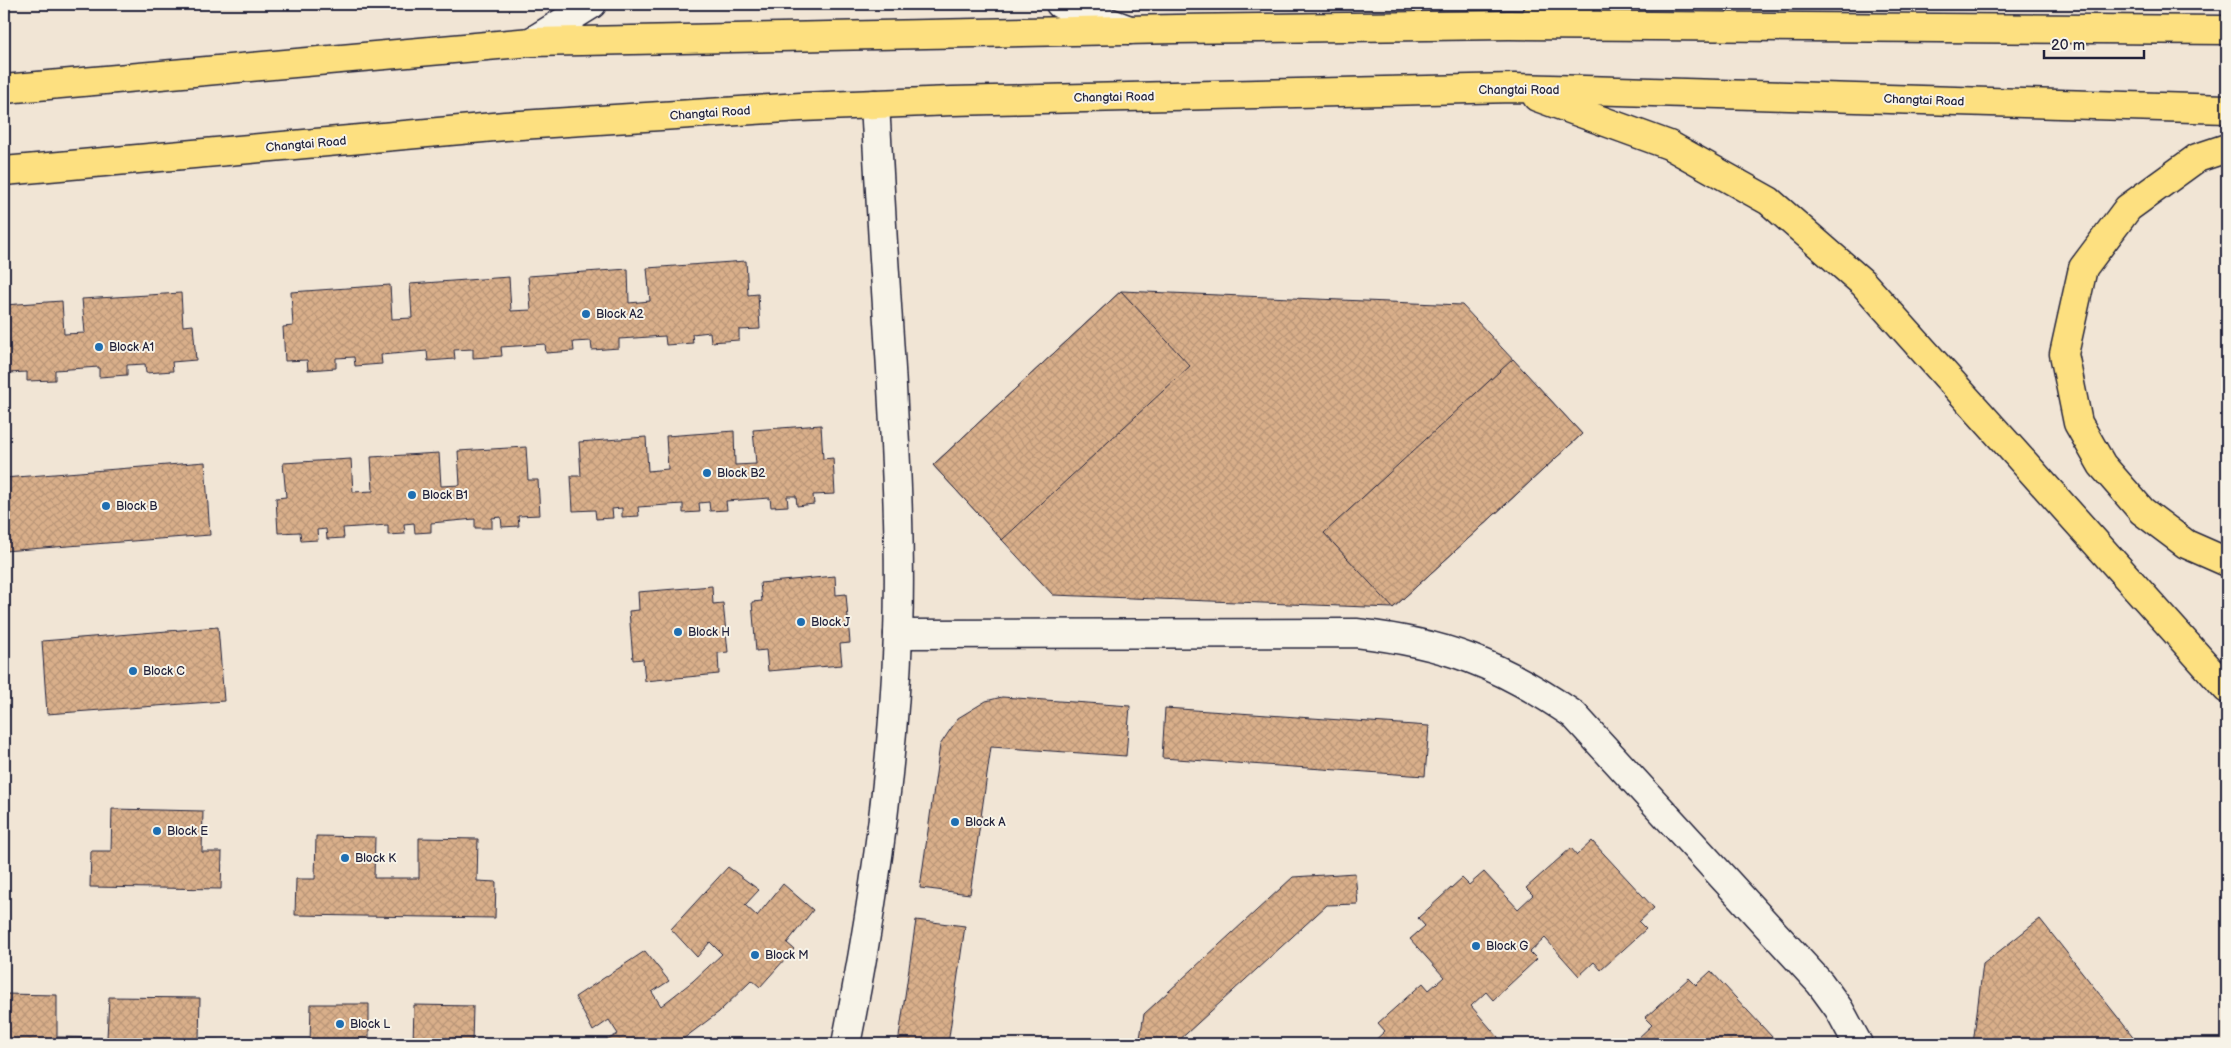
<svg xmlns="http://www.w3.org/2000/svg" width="2231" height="1048" font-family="'Balsamiq Sans',sans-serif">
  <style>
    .building { fill: url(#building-cross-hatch); stroke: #22223b }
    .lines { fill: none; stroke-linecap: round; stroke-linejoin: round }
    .minor-casing { stroke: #22223b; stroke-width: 31 }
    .tertiary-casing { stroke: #22223b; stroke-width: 31 }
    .trunk-casing { stroke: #22223b; stroke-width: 31 }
    .minor { stroke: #f7f3e8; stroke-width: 28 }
    .tertiary { stroke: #f7f3e8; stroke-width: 28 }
    .trunk { stroke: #fde080; stroke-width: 28 }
    .poi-dot { fill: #1f6fb2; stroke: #f7f3e8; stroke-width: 2 }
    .labels { text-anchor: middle; stroke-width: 4; stroke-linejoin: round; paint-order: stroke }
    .street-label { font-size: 12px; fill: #22223b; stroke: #f7f3e8 }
    .poi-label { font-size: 12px; fill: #22223b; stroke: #f7f3e8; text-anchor: start }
  </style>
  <defs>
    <pattern id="building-cross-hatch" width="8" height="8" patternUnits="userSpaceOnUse" patternTransform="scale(1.25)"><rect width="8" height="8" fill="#d9af8a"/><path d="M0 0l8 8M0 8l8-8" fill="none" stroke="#ba9678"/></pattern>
  </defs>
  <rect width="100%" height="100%" fill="#f1e5d5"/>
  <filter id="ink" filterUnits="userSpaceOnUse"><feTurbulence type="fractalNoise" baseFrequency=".02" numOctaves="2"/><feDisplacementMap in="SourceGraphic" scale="10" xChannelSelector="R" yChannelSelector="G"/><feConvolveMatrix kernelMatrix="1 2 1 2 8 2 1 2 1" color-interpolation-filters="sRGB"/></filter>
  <g filter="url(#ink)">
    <g class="building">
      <polygon points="746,261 748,295 758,294 760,329 739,330 739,340 711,342 710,332 692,334 693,343 666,345 665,336 619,339 619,348 592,350 591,341 573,342 574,351 546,353 545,344 501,347 502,356 473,358 473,349 454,350 455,359 428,361 427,351 381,355 382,364 355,366 354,357 336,358 336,368 308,370 307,360 285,361 283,327 293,326 291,292 390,285 392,319 412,318 410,284 509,277 511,311 531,310 528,276 628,269 629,303 650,301 647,268"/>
      <polygon points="1121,291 1462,305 1582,434 1393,608 1053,595 933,465"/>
      <polygon points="1121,291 1190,366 1002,540 933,465"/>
      <polygon points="181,293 183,326 193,325 196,360 172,362 173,371 146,373 145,364 127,365 127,375 99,377 99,367 55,370 55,380 27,381 27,372 8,373 8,383 4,383 4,305 62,301 64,334 85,333 82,299"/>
      <polygon points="1513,359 1582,434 1393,608 1324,533"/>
      <polygon points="821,425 823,459 833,458 835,494 813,495 814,504 797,506 796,496 787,496 788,506 771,507 770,498 726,501 727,510 710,511 709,502 699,503 700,512 683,513 683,504 638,507 639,516 622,517 622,508 612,509 613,518 596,519 595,510 573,511 571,476 581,476 579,442 646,437 648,471 668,469 666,436 734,431 735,465 756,464 753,430"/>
      <polygon points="526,447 528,480 538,480 540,515 518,516 519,526 502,527 501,517 492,518 492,528 475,528 475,519 431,523 431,532 415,533 414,523 404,524 405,534 388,535 388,525 343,528 344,538 327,539 326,529 317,530 318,540 301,541 300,532 278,533 276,498 286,497 283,463 351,459 353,492 373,491 371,457 439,453 441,486 460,485 458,451"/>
      <polygon points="205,462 210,535 4,551 4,478"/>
      <polygon points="835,576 836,595 846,594 850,643 840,644 842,665 768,671 766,650 756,651 752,602 762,601 760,583"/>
      <polygon points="712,586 713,604 723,603 728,652 718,653 719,674 645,681 643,659 633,660 629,611 639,610 638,592"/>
      <polygon points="218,627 224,701 47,714 42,641"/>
      <polygon points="4,646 6,646 8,716 4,716"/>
      <polygon points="1002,697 1130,706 1126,756 991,747 970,894 920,888 940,745 958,718 986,701"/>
      <polygon points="1165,708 1429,726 1425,776 1162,758"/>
      <polygon points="112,809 203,811 202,852 222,852 221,889 90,887 91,851 111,851"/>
      <polygon points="316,836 375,837 374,878 419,878 419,838 478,839 477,881 496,882 495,918 295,915 296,879 315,879"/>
      <polygon points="1592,841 1654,908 1639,922 1646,929 1601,970 1594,962 1579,976 1545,938 1530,952 1537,959 1493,1000 1486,992 1471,1006 1504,1044 1371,1044 1385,1031 1378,1023 1423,983 1429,990 1444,977 1410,939 1425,926 1418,918 1462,878 1469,885 1484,872 1518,909 1533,895 1526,888 1571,848 1577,855"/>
      <polygon points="728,867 759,890 745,905 757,916 783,884 813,910 787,943 794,949 760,987 752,980 719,1012 683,1039 687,1044 599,1044 618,1034 609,1020 593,1031 575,997 645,951 669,981 652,992 661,1006 693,981 722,954 710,942 697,957 671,929"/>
      <polygon points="1355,873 1358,904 1327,905 1175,1044 1139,1044 1144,1014 1293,877"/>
      <polygon points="2040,919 2139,1044 1973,1044 1983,964"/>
      <polygon points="916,920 965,926 948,1044 898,1044"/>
      <polygon points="1711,971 1773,1038 1766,1044 1642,1044 1637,1039 1652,1025 1645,1018 1689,978 1696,985"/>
      <polygon points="4,994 57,995 57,1037 107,1038 109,997 200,998 199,1039 219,1040 219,1044 4,1044"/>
      <polygon points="311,1004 369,1004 369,1044 310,1044"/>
      <polygon points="414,1005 473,1006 472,1044 413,1044"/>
    </g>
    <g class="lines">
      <g class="minor-casing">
        <g id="minor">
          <path d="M 898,634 L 1356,633 C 1445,643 1500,664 1574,715 L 1820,983 L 1839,1009 L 1858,1044"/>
          <path d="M 846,1044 C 873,909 893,773 898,635 C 901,546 896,458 891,369 C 885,281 880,192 875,104"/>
        </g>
      </g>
      <g class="tertiary-casing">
        <g id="tertiary">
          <polyline points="1060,4 1130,30"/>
          <polyline points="531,42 592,4"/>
        </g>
      </g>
      <g class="trunk-casing">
        <g id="trunk">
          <polyline points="1536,17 1580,4"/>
          <polyline points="4,89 531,42 1176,29 1509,25 2227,30"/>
          <polyline points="1537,97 1669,145 1769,201 1863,283 2227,689"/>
          <polyline points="2227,148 2197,158 2128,208 2083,268 2064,354 2078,423 2102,465 2142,511 2186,544 2227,562"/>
          <polyline points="4,171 505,126 801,107 952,101 1514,88 2227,109"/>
        </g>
      </g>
      <use href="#minor" class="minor"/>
      <use href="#tertiary" class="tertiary"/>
      <use href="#trunk" class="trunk"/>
    </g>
  </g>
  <g class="poi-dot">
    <circle cx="586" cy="314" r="5"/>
    <circle cx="99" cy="347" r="5"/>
    <circle cx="707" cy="473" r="5"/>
    <circle cx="412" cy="495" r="5"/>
    <circle cx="106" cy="506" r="5"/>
    <circle cx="801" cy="622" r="5"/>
    <circle cx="678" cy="632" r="5"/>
    <circle cx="133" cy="671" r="5"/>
    <circle cx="955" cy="822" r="5"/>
    <circle cx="157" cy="831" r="5"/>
    <circle cx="345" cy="858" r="5"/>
    <circle cx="1476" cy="946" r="5"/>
    <circle cx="755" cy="955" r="5"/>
    <circle cx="340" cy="1024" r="5"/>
  </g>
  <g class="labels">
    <g class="street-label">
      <text x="1519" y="94">Changtai Road</text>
      <text transform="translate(1114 97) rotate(-1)" y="4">Changtai Road</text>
      <text transform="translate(1924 100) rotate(2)" y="4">Changtai Road</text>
      <text transform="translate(710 113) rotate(-4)" y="4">Changtai Road</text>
      <text transform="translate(306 144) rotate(-5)" y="4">Changtai Road</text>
    </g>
    <g class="poi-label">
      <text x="596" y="318">Block A2</text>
      <text x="109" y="351">Block A1</text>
      <text x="717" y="477">Block B2</text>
      <text x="422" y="499">Block B1</text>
      <text x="116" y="510">Block B</text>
      <text x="811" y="626">Block J</text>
      <text x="688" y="636">Block H</text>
      <text x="143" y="675">Block C</text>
      <text x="965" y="826">Block A</text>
      <text x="167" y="835">Block E</text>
      <text x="355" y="862">Block K</text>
      <text x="1486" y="950">Block G</text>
      <text x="765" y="959">Block M</text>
      <text x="350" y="1028">Block L</text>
    </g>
  </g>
  <rect width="2231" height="1048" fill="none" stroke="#f7f3e8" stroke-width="20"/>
  <rect x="10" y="10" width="2211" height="1028" fill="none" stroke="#22223b" stroke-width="2" filter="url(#ink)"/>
  <path d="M2044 50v8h100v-8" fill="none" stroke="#22223b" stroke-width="2.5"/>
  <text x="2051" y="50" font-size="15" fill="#22223b" stroke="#f7f3e8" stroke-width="4" paint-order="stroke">20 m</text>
</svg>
